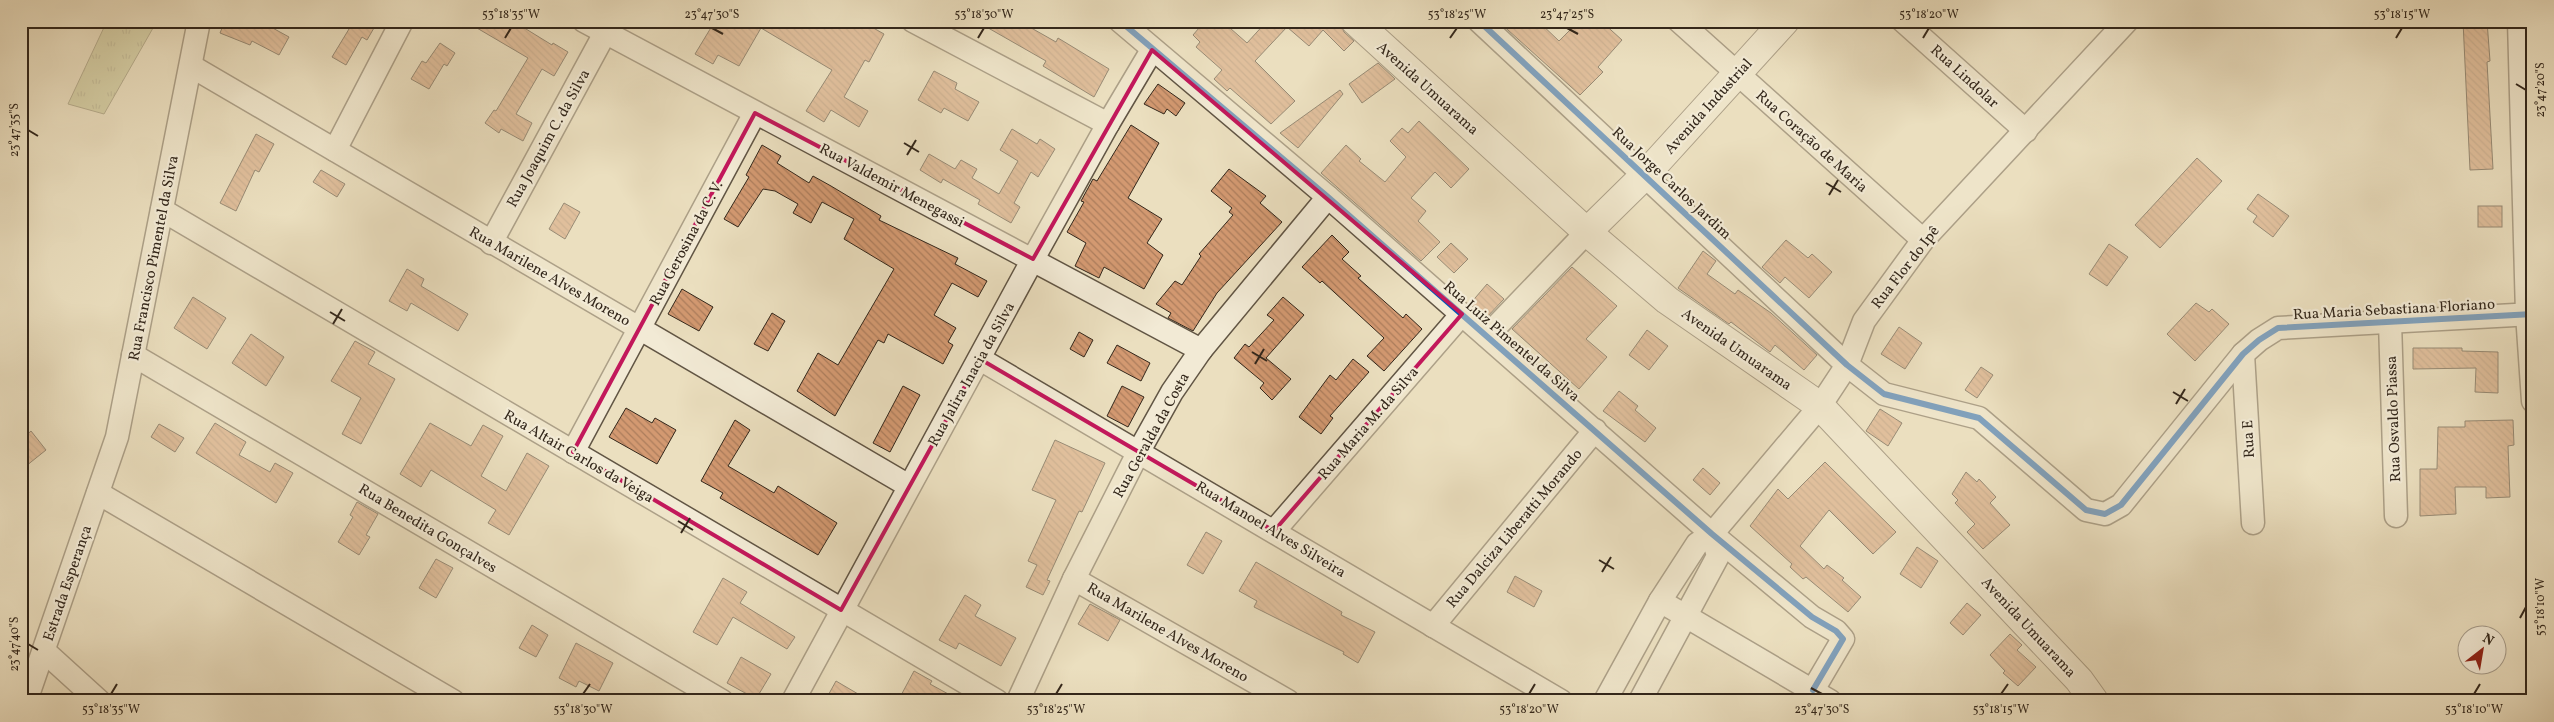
<svg xmlns="http://www.w3.org/2000/svg" width="2554" height="722" font-family="Vollkorn,serif">
  <style>
    .grass { fill: url(#grass-tufts); stroke: #797454 }
    .building { fill: url(#building-back-hatch); stroke: #33271b }
    .lines { fill: none; stroke-linecap: round; stroke-linejoin: round }
    .minor-casing { stroke: #615544; stroke-width: 25 }
    .tertiary-casing { stroke: #615544; stroke-width: 30 }
    .minor { stroke: #f2ead5; stroke-width: 22 }
    .tertiary { stroke: #f2ead5; stroke-width: 28 }
    .cycleway-casing { stroke: #f2ead5; stroke-width: 9 }
    .cycleway { stroke: #0057b8; stroke-width: 6 }
    .marked { fill: none; stroke: #c2185b; stroke-width: 4; stroke-linejoin: round }
    .ticks { fill: none; stroke: #33271b; stroke-width: 2 }
    .labels { text-anchor: middle; stroke-width: 4.5; stroke-linejoin: round; paint-order: stroke }
    .street-label { font-size: 15px; fill: #33271b; stroke: #f2ead5 }
    .neatline { fill: none; stroke: #33271b; stroke-width: 2 }
    .ticks-label { font-size: 12px; text-anchor: middle; fill: #33271b }
  </style>
  <defs>
    <pattern id="grass-tufts" width="24" height="20" patternUnits="userSpaceOnUse" patternTransform="scale(1.25)"><rect width="24" height="20" fill="#bfc08c"/><path d="M3 7l-1-3M5 7V3M7 7l1-3M15 17l-1-3M17 17v-4M19 17l1-3" fill="none" stroke="#9c9c72"/></pattern>
    <pattern id="building-back-hatch" width="6" height="6" patternUnits="userSpaceOnUse" patternTransform="scale(1.25)"><rect width="6" height="6" fill="#d39971"/><path d="M-1 5l2 2M0 0l6 6M5-1l2 2" fill="none" stroke="#ac7d5c"/></pattern>
  </defs>
  <rect width="100%" height="100%" fill="#ebdfbf"/>
  <filter id="stains"><feTurbulence type="fractalNoise" baseFrequency=".004" numOctaves="4"/><feColorMatrix values="0 0 0 0 .2 0 0 0 0 .09 0 0 0 0 .02 0 0 0 .5 -.17"/></filter>
  <radialGradient id="worn" r=".72"><stop offset=".6" stop-color="#630" stop-opacity="0"/><stop offset="1" stop-color="#630" stop-opacity=".3"/></radialGradient>
  <polygon class="grass" points="107,21 157,21 104,114 68,104"/>
  <g class="building">
    <polygon points="225,21 260,21 289,37 279,55 252,41 250,45 220,33"/>
    <polygon points="335,21 378,21 367,40 362,37 346,65 332,57 349,29"/>
    <polygon points="465,21 513,21 552,45 553,43 568,52 554,76 542,69 516,114 532,123 523,141 501,129 499,133 485,123 494,110 496,111 528,58"/>
    <polygon points="715,21 861,21 884,34 869,62 865,60 844,97 868,111 859,127 831,110 824,122 806,111 832,70 761,28 739,66 718,55 713,64 695,54"/>
    <polygon points="976,21 1019,21 1056,42 1058,38 1109,69 1094,97 1043,66 1046,61"/>
    <polygon points="1205,21 1222,21 1247,43 1267,21 1340,21 1344,32 1354,41 1344,51 1323,30 1309,46 1287,27 1255,61 1295,101 1271,124 1230,88 1227,91 1214,79 1222,70 1196,47 1200,42 1193,35"/>
    <polygon points="1498,21 1538,21 1559,41 1579,21 1601,21 1622,40 1598,67 1603,72 1580,95"/>
    <polygon points="2463,21 2487,21 2490,61 2487,62 2493,169 2470,170"/>
    <polygon points="440,43 455,53 447,66 444,64 429,89 411,79 422,61 426,63"/>
    <polygon points="1378,63 1395,79 1362,103 1349,84"/>
    <polygon points="934,71 957,83 955,89 979,102 968,121 944,108 941,113 918,100"/>
    <polygon points="1158,84 1185,103 1176,116 1167,109 1164,114 1144,104"/>
    <polygon points="1340,90 1343,94 1298,148 1280,133"/>
    <polygon points="1419,121 1469,169 1451,188 1435,172 1411,198 1426,211 1418,221 1440,242 1421,261 1321,173 1346,145 1361,159 1359,161 1385,182 1406,157 1390,141 1402,128 1408,133"/>
    <polygon points="1131,125 1159,143 1128,198 1162,219 1147,243 1163,255 1144,289 1104,267 1099,278 1075,266 1086,243 1067,232 1084,202 1081,201 1093,179 1097,181"/>
    <polygon points="1012,129 1037,144 1040,139 1055,149 1038,177 1031,172 1014,203 1020,207 1011,223 978,204 980,200 943,179 941,183 920,170 929,154 955,169 961,160 977,169 972,178 999,194 1018,161 1000,150"/>
    <polygon points="256,134 274,144 259,172 255,170 236,211 220,203"/>
    <polygon points="762,145 781,156 777,163 809,183 813,176 831,186 881,216 879,220 958,258 955,264 987,281 978,297 952,283 934,315 956,328 948,342 953,345 943,364 888,334 884,343 878,340 835,416 797,391 818,353 838,365 894,269 844,239 854,219 822,202 811,223 793,213 798,204 775,191 763,189 738,227 724,219 749,177 746,175"/>
    <polygon points="2197,158 2222,181 2160,248 2135,225"/>
    <polygon points="1229,169 1266,196 1260,203 1282,222 1217,293 1193,331 1168,318 1171,313 1156,304 1175,281 1182,285 1201,256 1199,254 1233,215 1229,212 1232,208 1211,191"/>
    <polygon points="321,170 345,184 337,197 313,182"/>
    <polygon points="2258,194 2289,216 2273,237 2253,222 2257,216 2247,209"/>
    <polygon points="564,203 580,212 565,239 549,229"/>
    <rect x="2478" y="206" width="24" height="21"/>
    <polygon points="1332,235 1349,252 1342,259 1361,276 1358,278 1403,318 1406,314 1422,329 1384,371 1367,356 1384,338 1322,281 1320,283 1302,267"/>
    <polygon points="1786,240 1808,258 1812,254 1832,272 1809,298 1785,277 1780,283 1762,267"/>
    <polygon points="1451,243 1468,259 1454,273 1437,257"/>
    <polygon points="2109,244 2128,257 2107,286 2089,274"/>
    <polygon points="1703,251 1716,261 1707,274 1735,294 1738,290 1771,313 1817,355 1804,370 1775,345 1770,352 1731,322 1729,324 1678,288"/>
    <polygon points="1572,267 1617,306 1586,339 1607,357 1579,389 1512,329"/>
    <polygon points="407,269 424,279 421,286 468,314 458,331 411,303 407,311 389,301"/>
    <polygon points="1487,284 1504,299 1486,318 1470,304"/>
    <polygon points="682,289 713,307 699,331 668,314"/>
    <polygon points="193,297 226,318 207,349 174,328"/>
    <polygon points="1283,297 1304,315 1266,358 1291,379 1272,400 1260,388 1264,383 1234,358 1245,344 1249,347 1274,320 1267,315"/>
    <polygon points="2196,303 2209,312 2212,309 2229,324 2195,361 2167,334"/>
    <polygon points="772,313 785,321 768,351 754,344"/>
    <polygon points="1899,327 1922,343 1905,369 1881,354"/>
    <polygon points="1647,330 1668,346 1649,370 1629,355"/>
    <polygon points="1079,332 1093,340 1084,357 1070,349"/>
    <polygon points="251,334 284,357 266,386 232,363"/>
    <polygon points="355,341 375,352 368,364 395,379 361,444 342,434 361,398 331,381"/>
    <polygon points="1117,345 1150,363 1141,381 1107,363"/>
    <polygon points="2413,348 2462,348 2462,351 2498,352 2498,393 2475,392 2476,368 2413,369"/>
    <polygon points="1353,359 1369,372 1330,416 1333,418 1321,434 1299,417 1330,375 1336,380"/>
    <polygon points="1981,367 1993,375 1977,398 1965,390"/>
    <polygon points="903,386 920,395 890,452 873,443"/>
    <polygon points="1122,386 1144,397 1128,427 1107,416"/>
    <polygon points="1619,391 1638,406 1635,410 1656,428 1645,442 1603,411"/>
    <polygon points="626,408 652,423 655,418 676,430 657,464 609,437"/>
    <polygon points="1880,409 1902,423 1888,446 1866,431"/>
    <polygon points="735,420 750,430 728,466 774,493 778,486 837,523 818,555 720,498 723,493 701,481"/>
    <polygon points="2513,420 2514,445 2508,446 2510,497 2486,498 2486,487 2455,487 2456,514 2420,516 2420,469 2437,469 2438,427 2465,427 2465,421"/>
    <polygon points="215,423 246,442 239,455 270,472 275,463 293,473 276,503 196,453"/>
    <polygon points="430,423 471,446 483,425 503,436 481,476 506,491 527,453 549,466 509,535 488,523 496,510 431,470 421,487 400,474"/>
    <polygon points="159,424 184,438 175,452 151,437"/>
    <polygon points="31,431 46,450 21,470 21,440"/>
    <polygon points="1055,440 1105,463 1082,512 1079,511 1047,580 1050,581 1043,595 1026,587 1037,565 1028,561 1056,500 1032,490"/>
    <polygon points="1825,462 1896,532 1873,554 1829,510 1800,546 1824,569 1827,565 1844,578 1842,580 1861,597 1848,612 1806,577 1803,579 1790,567 1792,564 1750,526 1778,489 1788,499"/>
    <polygon points="1703,468 1720,483 1710,495 1693,480"/>
    <polygon points="1966,472 1977,482 1979,479 1996,497 1990,503 2010,525 1983,549 1967,532 1975,524 1955,503 1958,500 1952,494"/>
    <polygon points="357,502 378,514 366,535 370,537 359,555 338,542 353,517 350,515"/>
    <polygon points="1206,532 1222,541 1203,574 1187,565"/>
    <polygon points="1917,547 1938,561 1921,588 1900,574"/>
    <polygon points="436,559 453,568 436,598 419,588"/>
    <polygon points="1256,562 1342,612 1341,615 1375,632 1358,663 1343,654 1344,652 1254,607 1257,601 1239,591"/>
    <polygon points="1515,576 1542,591 1534,607 1507,592"/>
    <polygon points="723,578 747,592 740,603 795,637 787,649 733,617 717,645 693,632"/>
    <polygon points="965,595 981,605 975,616 1016,638 1001,666 959,643 956,649 939,640"/>
    <polygon points="1967,603 1981,615 1963,635 1950,623"/>
    <polygon points="1090,604 1120,620 1108,641 1078,624"/>
    <polygon points="532,625 548,635 536,657 519,648"/>
    <polygon points="2010,634 2022,645 2017,650 2036,667 2018,686 2003,673 2005,671 1990,655"/>
    <polygon points="576,643 613,663 599,691 579,681 576,687 559,678"/>
    <polygon points="741,657 771,674 756,699 727,683"/>
    <polygon points="914,671 932,681 930,684 961,701 898,701"/>
    <polygon points="836,681 870,701 825,701"/>
  </g>
  <g class="lines">
    <g class="minor-casing">
      <g id="minor">
        <polyline points="584,21 1201,350"/>
        <polyline points="913,21 1108,124"/>
        <polyline points="1120,21 1328,197 1712,534 1812,617 1836,631 1843,639 1813,690"/>
        <polyline points="1479,21 1847,365 1884,394 1979,418 2086,510 2105,514 2121,505 2243,354 2259,340 2278,328 2533,314"/>
        <polyline points="1679,21 1923,240"/>
        <polyline points="1903,21 2026,131"/>
        <polyline points="2519,21 2527,314 2533,401"/>
        <polyline points="191,66 909,486"/>
        <polyline points="335,150 402,21"/>
        <polyline points="162,210 997,701"/>
        <polyline points="491,243 605,33"/>
        <polyline points="2390,322 2396,516"/>
        <polyline points="1487,336 1587,232"/>
        <polyline points="2243,354 2253,523"/>
        <polyline points="133,355 722,701"/>
        <polyline points="980,359 1561,701"/>
        <polyline points="573,452 755,113"/>
        <polyline points="98,493 453,701"/>
        <polyline points="1274,531 1462,314"/>
        <polyline points="1074,579 1288,701"/>
        <polyline points="1660,601 1830,701"/>
        <polyline points="1433,626 1595,430"/>
        <polyline points="44,651 99,701"/>
        <polyline points="26,701 117,437 199,21"/>
        <polyline points="793,701 1033,259 1108,124 1152,50"/>
        <polyline points="1018,701 1074,579 1139,451 1172,392 1201,350 1328,197"/>
        <polyline points="1605,701 1660,601 1697,544 1712,534 1820,406 1847,365 1864,321 1923,240 2127,21"/>
        <polyline points="1640,701 1718,556 1712,534"/>
      </g>
    </g>
    <g class="tertiary-casing">
      <g id="tertiary">
        <polyline points="1355,21 1587,232 1667,300 1820,406 2079,680 2094,701"/>
        <polyline points="1587,232 1645,175 1785,21"/>
      </g>
    </g>
    <use href="#minor" class="minor"/>
    <use href="#tertiary" class="tertiary"/>
    <g class="cycleway-casing">
      <g id="cycleway">
        <polyline points="1120,21 1328,197 1712,534 1812,617 1836,631 1843,639 1813,690"/>
        <polyline points="1479,21 1847,365 1884,394 1979,418 2086,510 2105,514 2121,505 2243,354 2259,340 2278,328 2533,314"/>
      </g>
    </g>
    <use href="#cycleway" class="cycleway"/>
  </g>
  <path d="M0 0H2554V722H0ZM 1152,50 L 1462,314 L 1274,531 L 980,359 L 841,610 L 573,452 L 755,113 L 1033,259 Z" fill="#ebdfbf" fill-opacity=".55" fill-rule="evenodd"/>
  <path class="marked" d="M 1152,50 L 1462,314 L 1274,531 L 980,359 L 841,610 L 573,452 L 755,113 L 1033,259 Z"/>
  <path class="ticks" d="M 712,28 L 723,34M 1567,28 L 1578,34M 505,38 L 511,28M 978,38 L 984,28M 1450,38 L 1457,28M 1923,38 L 1929,28M 2396,38 L 2402,28M 2516,84 L 2526,90M 28,130 L 38,136M 904,143 L 919,152M 907,155 L 916,140M 1826,183 L 1841,192M 1829,195 L 1838,180M 330,312 L 345,321M 333,324 L 342,309M 1252,352 L 1267,361M 1255,364 L 1264,349M 2173,392 L 2188,401M 2176,404 L 2185,389M 678,521 L 693,530M 681,533 L 690,518M 1599,560 L 1614,569M 1602,572 L 1611,557M 2520,618 L 2526,607M 28,644 L 38,650M 1811,688 L 1822,694M 111,694 L 117,684M 583,694 L 590,684M 1056,694 L 1062,684M 1529,694 L 1535,684M 2001,694 L 2008,684M 2474,694 L 2480,684"/>
  <g class="labels">
    <g class="street-label">
      <text transform="translate(1965 76) rotate(42)" y="5">Rua Lindolar</text>
      <text transform="translate(1428 88) rotate(42)" y="5">Avenida Umuarama</text>
      <text transform="translate(1708 106) rotate(-48)" y="5">Avenida Industrial</text>
      <text transform="translate(548 138) rotate(-61)" y="5">Rua Joaquim C. da Silva</text>
      <text transform="translate(1812 141) rotate(42)" y="5">Rua Coração de Maria</text>
      <text transform="translate(1672 183) rotate(43)" y="5">Rua Jorge Carlos Jardim</text>
      <text transform="translate(892 185) rotate(28)" y="5">Rua Valdemir Menegassi</text>
      <text transform="translate(686 243) rotate(-62)" y="5">Rua Gerosina da C. V.</text>
      <text transform="translate(153 258) rotate(-79)" y="5">Rua Francisco Pimentel da Silva</text>
      <text transform="translate(1905 267) rotate(-52)" y="5">Rua Flor do Ipê</text>
      <text transform="translate(550 276) rotate(30)" y="5">Rua Marilene Alves Moreno</text>
      <text transform="translate(2394 309) rotate(-3)" y="5">Rua Maria Sebastiana Floriano</text>
      <text transform="translate(1512 341) rotate(41)" y="5">Rua Luiz Pimentel da Silva</text>
      <text transform="translate(1737 349) rotate(35)" y="5">Avenida Umuarama</text>
      <text transform="translate(971 374) rotate(-61)" y="5">Rua Jalira Inacia da Silva</text>
      <text transform="translate(2393 419) rotate(-92)" y="5">Rua Osvaldo Piassa</text>
      <text transform="translate(1368 423) rotate(-49)" y="5">Rua Maria M. da Silva</text>
      <text transform="translate(1151 435) rotate(-61)" y="5">Rua Geralda da Costa</text>
      <text transform="translate(2248 439) rotate(-93)" y="5">Rua E</text>
      <text transform="translate(579 456) rotate(30)" y="5">Rua Altair Carlos da Veiga</text>
      <text transform="translate(428 528) rotate(31)" y="5">Rua Benedita Gonçalves</text>
      <text transform="translate(1514 528) rotate(-50)" y="5">Rua Dalciza Liberatti Morando</text>
      <text transform="translate(1271 529) rotate(31)" y="5">Rua Manoel Alves Silveira</text>
      <text transform="translate(67 583) rotate(-71)" y="5">Estrada Esperança</text>
      <text transform="translate(2029 627) rotate(47)" y="5">Avenida Umuarama</text>
      <text transform="translate(1168 632) rotate(30)" y="5">Rua Marilene Alves Moreno</text>
    </g>
  </g>
  <rect width="2554" height="722" fill="none" stroke="#ebdfbf" stroke-width="55"/>
  <g transform="translate(2482 650) rotate(31)"><circle r="24" fill="#f2ead5" stroke="#a69c8b"/>
  <path d="M0-4L9 19L0 12L-9 19Z" fill="#8f2418"/>
  <text y="-8" font-size="14" font-weight="bold" text-anchor="middle" fill="#33271b">N</text>
  </g>
  <rect x="28" y="28" width="2498" height="666" class="neatline"/>
  <g class="ticks-label">
    <text x="511" y="18">53°18'35"W</text>
    <text x="712" y="18">23°47'30"S</text>
    <text x="984" y="18">53°18'30"W</text>
    <text x="1457" y="18">53°18'25"W</text>
    <text x="1567" y="18">23°47'25"S</text>
    <text x="1929" y="18">53°18'20"W</text>
    <text x="2402" y="18">53°18'15"W</text>
    <text transform="translate(2540 90) rotate(-90)" y="4">23°47'20"S</text>
    <text transform="translate(14 130) rotate(-90)" y="4">23°47'35"S</text>
    <text transform="translate(2540 607) rotate(-90)" y="4">53°18'10"W</text>
    <text transform="translate(14 644) rotate(-90)" y="4">23°47'40"S</text>
    <text x="111" y="713">53°18'35"W</text>
    <text x="583" y="713">53°18'30"W</text>
    <text x="1056" y="713">53°18'25"W</text>
    <text x="1529" y="713">53°18'20"W</text>
    <text x="1822" y="713">23°47'30"S</text>
    <text x="2001" y="713">53°18'15"W</text>
    <text x="2474" y="713">53°18'10"W</text>
  </g>
  <rect width="100%" height="100%" filter="url(#stains)"/>
  <rect width="100%" height="100%" fill="url(#worn)"/>
</svg>
